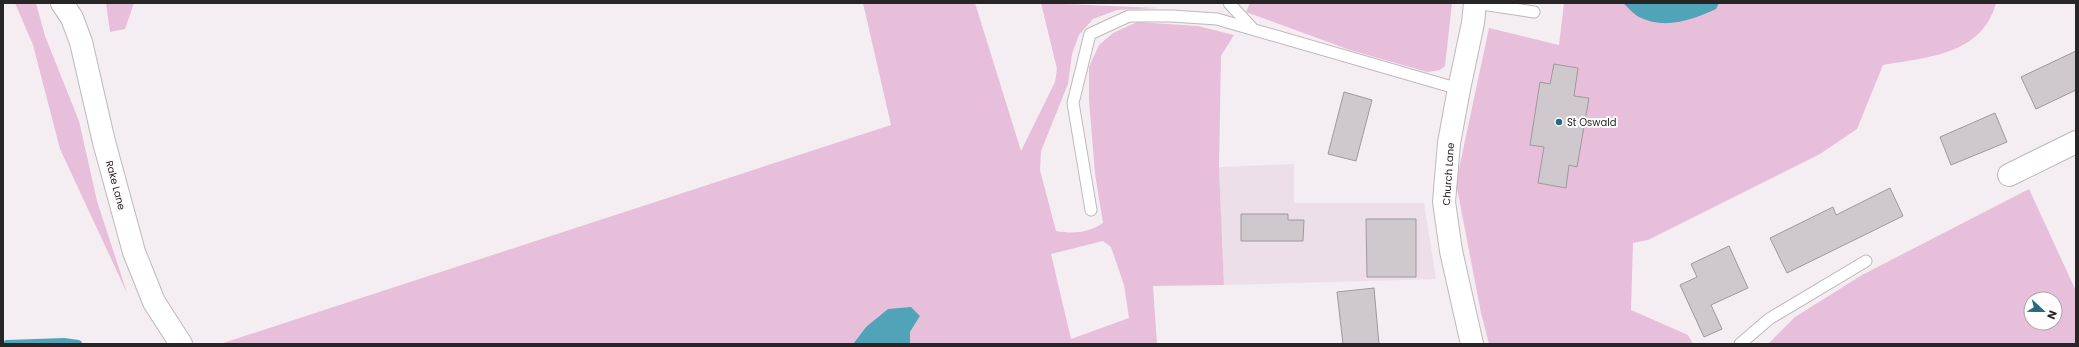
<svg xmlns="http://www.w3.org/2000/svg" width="2079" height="347" font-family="Poppins,sans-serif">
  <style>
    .built { fill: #ecdfe8 }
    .green { fill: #e8bfdb; fill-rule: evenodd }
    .water { fill: #51a3b8 }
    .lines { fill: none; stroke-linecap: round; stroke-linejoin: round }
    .stream { stroke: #51a3b8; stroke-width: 8 }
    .building { fill: #cfc9cd; stroke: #9f999d }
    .lane-casing { stroke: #beb8bc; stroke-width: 13 }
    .street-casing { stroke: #beb8bc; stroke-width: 24 }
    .secondary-casing { stroke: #beb8bc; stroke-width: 24 }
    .lane { stroke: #fff; stroke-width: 11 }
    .street { stroke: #fff; stroke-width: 22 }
    .secondary { stroke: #fff; stroke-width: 22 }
    .poi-dot { fill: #276b7c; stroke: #fffcfe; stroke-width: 1.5 }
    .labels { text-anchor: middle; stroke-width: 4; stroke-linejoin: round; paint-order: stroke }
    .poi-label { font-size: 10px; fill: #272526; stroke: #fffcfe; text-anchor: start }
    .street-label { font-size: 10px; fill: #272526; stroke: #fffcfe }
  </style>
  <rect width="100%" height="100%" fill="#f4edf2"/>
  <polygon class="built" points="1294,164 1294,203 1424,203 1436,279 1224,285 1219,167"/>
  <g class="green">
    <polygon points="15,3 36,3 45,36 79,121 97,201 127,293 60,149 33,45"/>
    <polygon points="106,3 134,3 125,29 110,32"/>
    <path d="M 863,3 L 975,3 L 1021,151 L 1055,82 L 1057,69 L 1041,3 L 1158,8 L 1117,10 L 1093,19 L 1079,35 L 1072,54 L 1068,84 L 1041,151 L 1040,170 L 1056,231 C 1074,234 1088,233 1103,223 L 1095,174 L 1089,100 L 1089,67 L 1099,45 L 1113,33 L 1137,22 L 1198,26 L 1234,35 L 1221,56 L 1219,167 L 1224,285 L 1153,286 L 1157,344 L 910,344 L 910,332 L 920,316 L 866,327 L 853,344 L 220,344 L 891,125 ZM 1103,241 L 1111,247 L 1124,285 L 1129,318 L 1071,339 L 1051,254 Z"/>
    <polygon points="1250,3 1452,3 1445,66 1440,70 1427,72 1350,50 1246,12"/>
    <path d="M 1564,3 L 1996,3 C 1982,55 1928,57 1883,65 L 1857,129 L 1820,154 L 1648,240 L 1633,243 L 1631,310 L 1688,335 L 1693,344 L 1489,344 L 1481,313 L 1456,183 L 1489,28 L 1559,45 Z"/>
    <path d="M 2029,189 L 2076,291 L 2076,344 L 1768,344 L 1795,317 L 1862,275 ZM 2031,299 L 2055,299 L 2055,323 L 2031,323 Z"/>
  </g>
  <g class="water">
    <path d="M 1623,3 L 1719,3 L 1716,9 C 1692,20 1665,30 1639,17 C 1633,14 1628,7 1623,3 Z"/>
    <polygon points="911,307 920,316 910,332 910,344 853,344 866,327 888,309"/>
  </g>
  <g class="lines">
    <polyline class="stream" points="7,344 64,342 78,344"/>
  </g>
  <g class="building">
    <polygon points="2076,51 2076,90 2036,109 2021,77"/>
    <polygon points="1554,64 1578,68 1574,96 1589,98 1577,167 1569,165 1566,188 1538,183 1544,147 1530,145 1540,82 1550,84"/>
    <polygon points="1344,92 1372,100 1356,161 1328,154"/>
    <polygon points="1995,113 2007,142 1951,165 1940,137"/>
    <polygon points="1890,188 1903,216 1787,273 1770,238 1833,207 1836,215"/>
    <polygon points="1241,214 1288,214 1288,220 1304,220 1303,241 1241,241"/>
    <polygon points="1366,219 1416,219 1416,277 1367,277"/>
    <polygon points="1729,246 1748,288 1711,305 1722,329 1704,337 1680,285 1697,277 1691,264"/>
    <polygon points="1374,288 1379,344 1343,344 1337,292"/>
  </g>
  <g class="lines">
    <g class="lane-casing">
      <g id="lane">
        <polyline points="1229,3 1252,28"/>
        <polyline points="1475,3 1534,12"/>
        <polyline points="1091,210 1073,103 1090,34 1129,16 1172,16 1217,19 1459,89"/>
        <polyline points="1740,344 1769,319 1866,261"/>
      </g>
    </g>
    <g class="street-casing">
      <polyline id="street" points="2009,175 2076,142"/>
    </g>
    <g class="secondary-casing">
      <g id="secondary">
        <polyline points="62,3 72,18 81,42 104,142 134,252 154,302 181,344"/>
        <polyline points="1472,344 1451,251 1444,202 1449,143 1459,89 1473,23 1475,3"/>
      </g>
    </g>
    <use href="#lane" class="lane"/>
    <use href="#street" class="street"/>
    <use href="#secondary" class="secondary"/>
  </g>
  <circle class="poi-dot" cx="1559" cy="122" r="4"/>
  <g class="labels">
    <g class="poi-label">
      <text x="1567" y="126">St Oswald</text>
    </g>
    <g class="street-label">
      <text transform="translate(1448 174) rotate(-86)" y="4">Church Lane</text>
      <text transform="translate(116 185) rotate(75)" y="4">Rake Lane</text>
    </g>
  </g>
  <rect width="2079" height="347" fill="none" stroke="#272526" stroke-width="8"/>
  <g transform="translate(2043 311) rotate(112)"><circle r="19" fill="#fffcfe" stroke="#a9a6a8"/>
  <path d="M0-3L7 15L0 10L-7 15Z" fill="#276b7c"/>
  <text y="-6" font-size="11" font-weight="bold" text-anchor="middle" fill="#272526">N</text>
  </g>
</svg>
